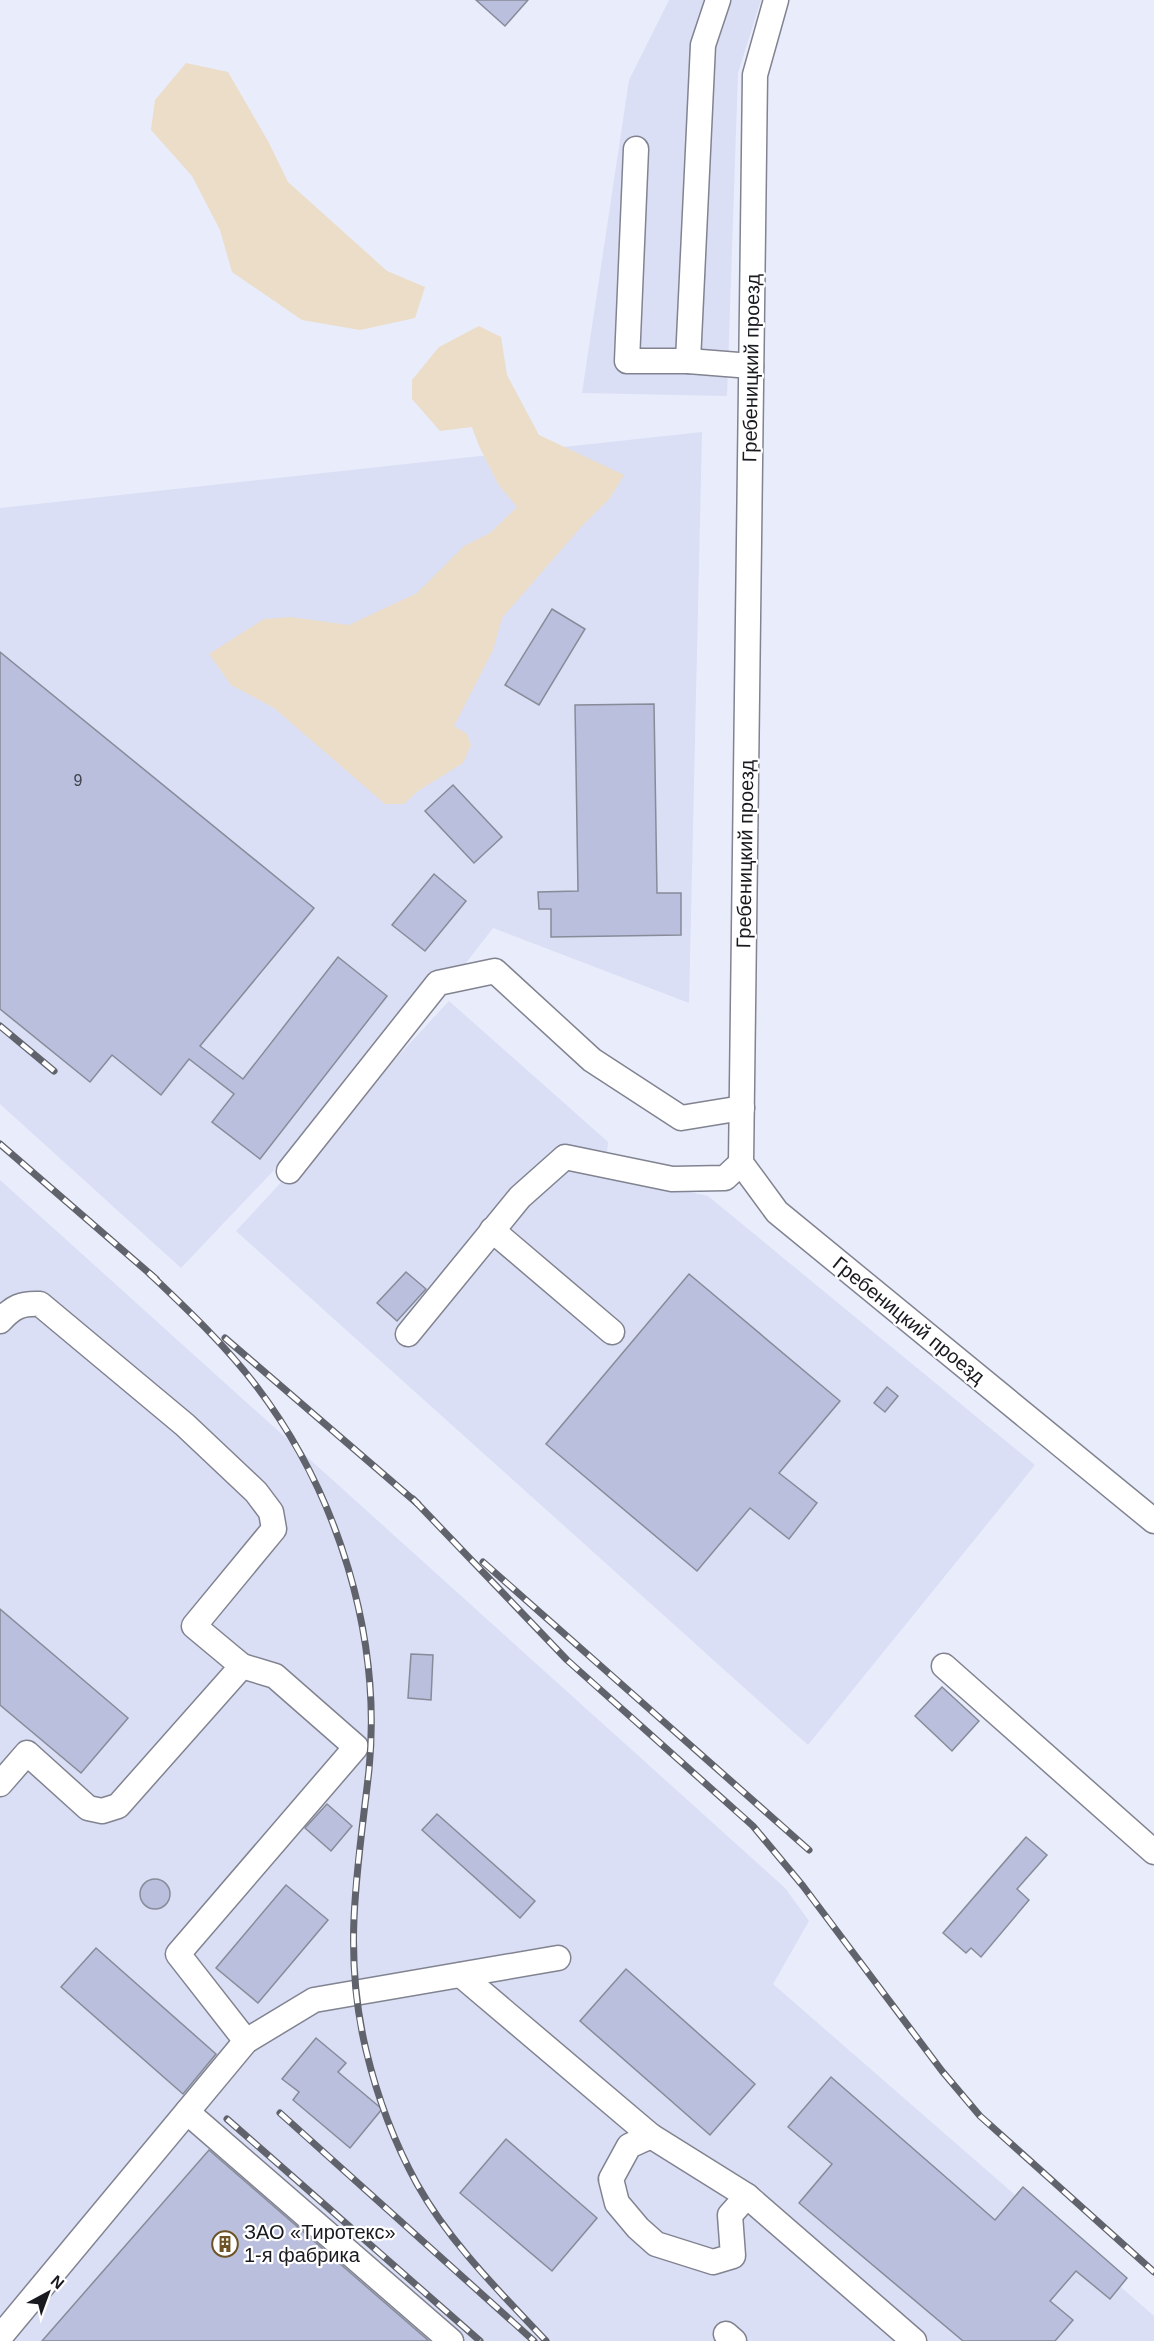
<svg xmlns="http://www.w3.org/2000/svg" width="1154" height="2341" font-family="Helvetica,sans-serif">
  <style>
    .built { fill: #dadff5 }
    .green { fill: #ebddc7 }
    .building { fill: #b9bfdd; stroke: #888b98; stroke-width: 1.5 }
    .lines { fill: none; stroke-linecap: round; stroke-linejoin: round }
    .minor-casing { stroke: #818390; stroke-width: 27 }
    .minor { stroke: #fff; stroke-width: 24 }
    .rail-casing { stroke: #61636c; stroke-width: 7 }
    .rail { stroke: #fff; stroke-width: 4.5; stroke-dasharray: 14; stroke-linecap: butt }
    .labels { text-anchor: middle; stroke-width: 4.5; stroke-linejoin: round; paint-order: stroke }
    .number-label { font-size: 16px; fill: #41434e }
    .street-label { font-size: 20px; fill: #191a1f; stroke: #fff }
    .poi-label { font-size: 20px; fill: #191a1f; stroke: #fff; text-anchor: start }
  </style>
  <rect width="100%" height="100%" fill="#e9ecfb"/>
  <g class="built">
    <polygon points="669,0 761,0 738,73 727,396 582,393 629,80"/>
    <polygon points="702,432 689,1003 493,928 446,989 181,1268 0,1104 0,508"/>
    <polygon points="449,1001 608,1142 605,1173 708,1196 1035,1465 808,1745 236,1231"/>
    <polygon points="0,1180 785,1888 809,1921 773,1984 1154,2316 1154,2341 0,2341"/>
  </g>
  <g class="green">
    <polygon points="186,63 228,72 269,143 288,182 387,271 425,287 415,318 360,330 302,320 232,272 220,230 192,176 151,130 155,100"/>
    <polygon points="479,326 501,337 507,375 539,435 624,475 610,498 582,526 502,618 493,650 454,726 467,734 471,745 463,763 418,791 404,804 385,804 274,708 231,685 209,654 264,619 291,617 349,625 417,593 464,546 490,533 517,507 498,484 479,446 472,427 440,431 412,399 412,380 439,347"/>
  </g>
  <g class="building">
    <polygon points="476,0 528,0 505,26"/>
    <polygon points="552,609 585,629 539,705 505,685"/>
    <polygon points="0,652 314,908 200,1046 243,1079 338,957 387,996 260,1159 212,1122 234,1094 189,1059 161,1095 112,1055 90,1082 0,1009"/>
    <polygon points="654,704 657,893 681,893 681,935 551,937 551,909 539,909 538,892 578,891 575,705"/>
    <polygon points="453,785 502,837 474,863 425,811"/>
    <polygon points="434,874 466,901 425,951 392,925"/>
    <polygon points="406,1272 426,1289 397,1321 377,1303"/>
    <polygon points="689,1274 840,1401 779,1473 817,1503 789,1539 750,1508 697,1571 546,1444"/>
    <polygon points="887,1387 898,1396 885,1412 874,1403"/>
    <polygon points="0,1609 128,1718 81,1773 0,1705"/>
    <polygon points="411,1654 433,1655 431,1700 408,1698"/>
    <polygon points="942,1687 979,1721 952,1751 915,1716"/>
    <polygon points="327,1804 352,1826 331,1851 305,1828"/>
    <polygon points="437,1814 535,1901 520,1918 422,1830"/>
    <polygon points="1026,1837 1047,1855 1017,1889 1029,1900 981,1957 971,1948 966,1953 943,1933"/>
    <circle cx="155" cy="1894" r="15"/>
    <polygon points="286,1885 328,1920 258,2003 216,1968"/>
    <polygon points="96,1948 216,2054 183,2094 61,1987"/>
    <polygon points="626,1969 755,2084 710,2135 580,2021"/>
    <polygon points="316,2038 346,2063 338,2072 382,2109 350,2148 293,2100 299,2092 282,2079"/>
    <polygon points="831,2077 995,2220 1023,2187 1127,2278 1110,2299 1076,2271 1050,2301 1073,2320 1055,2341 963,2341 799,2203 832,2164 788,2127"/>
    <polygon points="506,2139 597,2218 552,2271 460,2193"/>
    <polygon points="209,2150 429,2341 42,2341"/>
  </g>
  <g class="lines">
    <g class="minor-casing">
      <g id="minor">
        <polyline points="776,0 755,75 741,1163 777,1212 1154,1521"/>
        <polyline points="636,149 627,361 688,361 751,366"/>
        <polyline points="688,361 703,45 718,0"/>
        <polyline points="289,1171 438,983 495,971 592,1060 681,1118 742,1108"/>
        <polyline points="492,1230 612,1332"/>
        <path d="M 0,1321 C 13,1307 21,1303 40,1304 L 185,1425 L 256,1492 L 271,1512 L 274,1529 L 194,1626 L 242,1666"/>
        <polyline points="408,1334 520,1197 565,1157 672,1179 725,1178 741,1163"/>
        <polyline points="944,1666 1154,1852"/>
        <polyline points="0,1784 27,1753 88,1808 102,1811 118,1806 242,1666 275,1676 356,1747 178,1954 246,2041"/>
        <polyline points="461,1975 651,2136 747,2196 914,2341"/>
        <polyline points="187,2112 451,2341"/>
        <polyline points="651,2136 629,2146 611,2179 617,2203 638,2228 656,2244 713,2262 733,2256 730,2215 747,2196"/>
        <polyline points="726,2334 734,2341"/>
        <polyline points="0,2337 246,2041 314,2000 558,1958"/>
      </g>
    </g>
    <use href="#minor" class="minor"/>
    <g class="rail-casing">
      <g id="rail">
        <polyline points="0,1026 54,1071"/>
        <polyline points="0,1144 156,1279"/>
        <path d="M 150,1274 C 188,1310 226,1346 257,1387 C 338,1494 382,1636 369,1770 C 358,1869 342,1950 366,2050 C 377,2096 394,2142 417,2184 C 450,2243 500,2292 546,2341"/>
        <polyline points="225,1338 418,1504"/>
        <polyline points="413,1499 567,1660 753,1826 803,1886 942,2071 980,2116 1154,2272"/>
        <polyline points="483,1562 809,1850"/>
        <polyline points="280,2113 534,2341"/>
        <polyline points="227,2119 480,2341"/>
      </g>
    </g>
    <use href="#rail" class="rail"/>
  </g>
  <defs>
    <g id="building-ring" transform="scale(1.35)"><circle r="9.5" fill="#fff" stroke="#6d5325" stroke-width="1.5"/><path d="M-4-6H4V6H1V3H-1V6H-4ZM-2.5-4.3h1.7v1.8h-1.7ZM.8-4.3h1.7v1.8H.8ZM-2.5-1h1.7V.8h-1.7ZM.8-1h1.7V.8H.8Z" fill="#6d5325"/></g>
  </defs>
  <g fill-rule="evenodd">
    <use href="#building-ring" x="225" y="2244"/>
  </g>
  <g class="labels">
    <g class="number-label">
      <text x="78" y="786">9</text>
    </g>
    <g class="street-label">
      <text transform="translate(751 368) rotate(-89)" y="7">Гребеницкий проезд</text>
      <text transform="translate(745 854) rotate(-89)" y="7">Гребеницкий проезд</text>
      <text transform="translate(909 1320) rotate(39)" y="7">Гребеницкий проезд</text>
    </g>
    <g class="poi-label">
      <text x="244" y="2239">ЗАО «Тиротекс»<tspan x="244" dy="23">1-я фабрика</tspan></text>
    </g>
  </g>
  <g transform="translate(48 2293) rotate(41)" stroke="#ffffff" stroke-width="4.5" paint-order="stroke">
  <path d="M0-4.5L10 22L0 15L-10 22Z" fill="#191a1f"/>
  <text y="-9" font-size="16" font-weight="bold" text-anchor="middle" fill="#191a1f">N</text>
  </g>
</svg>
